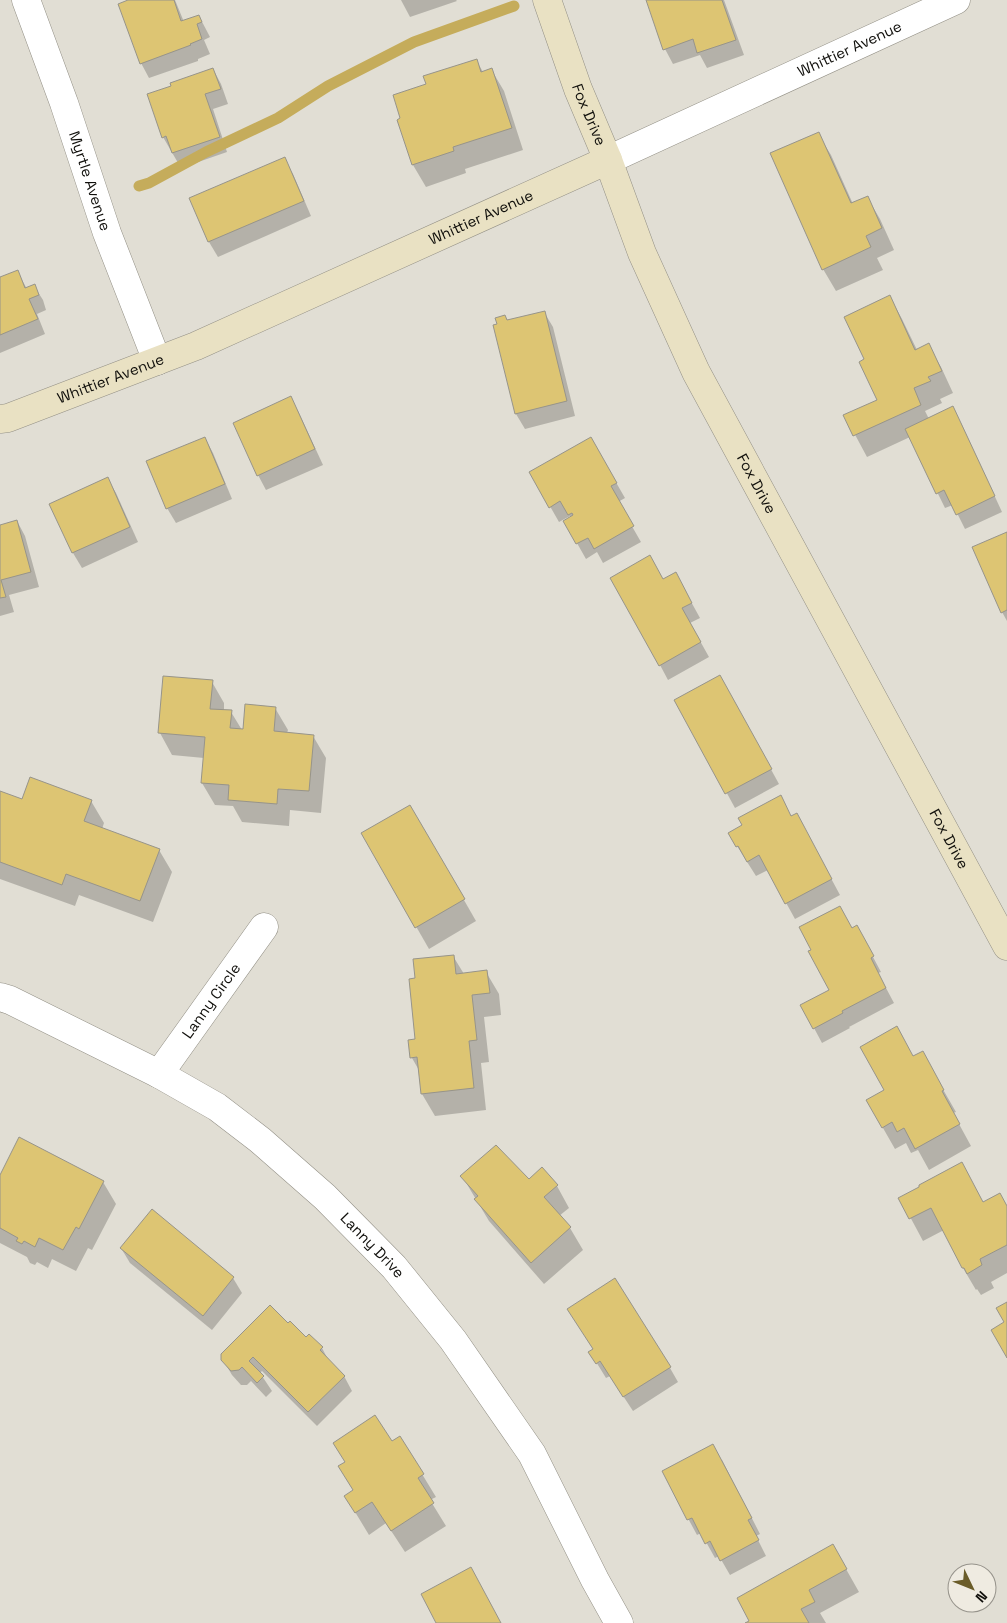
<svg xmlns="http://www.w3.org/2000/svg" width="1007" height="1623" font-family="'Space Grotesk',sans-serif">
  <style>
    .shadow { fill: #0003 }
    .lines { fill: none; stroke-linecap: round; stroke-linejoin: round }
    .stream { stroke: #c5ac5b; stroke-width: 11 }
    .building { fill: #ddc573; stroke: #97948a }
    .street-casing { stroke: #939086; stroke-width: 29 }
    .secondary-casing { stroke: #939086; stroke-width: 29 }
    .street { stroke: #fff; stroke-width: 28 }
    .secondary { stroke: #e9e1c3; stroke-width: 28 }
    .labels { text-anchor: middle; stroke-width: 4; stroke-linejoin: round; paint-order: stroke }
    .street-label { font-size: 15px; fill: #100f0b; stroke: #efebe1 }
  </style>
  <rect width="100%" height="100%" fill="#e1ded4"/>
  <g class="shadow">
    <polygon points="131,0 175,0 184,22 199,16 210,37 204,40 210,54 198,59 198,61 149,78 141,63"/>
    <polygon points="401,0 456,0 457,1 410,17"/>
    <polygon points="647,0 724,0 744,55 707,68 700,55 673,64 665,49"/>
    <polygon points="476,60 483,72 491,69 504,91 523,150 465,169 466,173 426,187 413,165 398,121 427,85"/>
    <polygon points="213,69 221,84 228,104 213,109 227,152 181,168 163,137 173,86"/>
    <polygon points="818,134 831,155 853,204 867,197 880,219 894,250 877,258 883,270 836,291 823,269 772,154"/>
    <polygon points="284,159 293,174 311,216 218,257 209,242 191,199"/>
    <polygon points="17,271 27,289 34,286 43,300 46,310 37,314 45,334 0,353 0,278"/>
    <polygon points="890,297 902,319 917,350 928,345 941,367 953,393 940,399 942,403 925,411 929,419 961,423 1002,512 965,529 953,505 945,508 910,437 867,457 845,416 879,401 866,360"/>
    <polygon points="544,312 553,327 575,416 525,429 516,414 494,326 499,325 505,316 508,321"/>
    <polygon points="291,398 299,413 323,465 266,490 258,475"/>
    <polygon points="205,438 213,453 232,499 176,523 167,508"/>
    <polygon points="591,439 625,498 618,502 641,542 603,563 597,552 586,559 565,522 571,518 570,516 559,522 531,473"/>
    <polygon points="107,478 116,493 138,542 82,568 73,553 51,504"/>
    <polygon points="17,521 25,536 39,587 9,595 14,612 0,616 0,526"/>
    <polygon points="1007,533 1007,621 1002,612"/>
    <polygon points="684,589 700,618 690,623 709,657 668,680 660,665"/>
    <polygon points="212,682 224,703 224,711 231,712 242,730 275,708 288,730 287,733 313,736 326,758 321,813 290,810 289,826 242,822 233,806 215,805 202,783 204,758 172,755 160,733"/>
    <polygon points="728,691 779,784 735,808 676,700"/>
    <polygon points="0,792 23,800 91,801 104,823 102,829 159,850 172,872 153,922 79,895 75,906 0,879"/>
    <polygon points="780,797 791,817 805,830 840,895 795,919 768,870 756,876 737,846"/>
    <polygon points="410,806 476,921 429,949 363,834"/>
    <polygon points="852,929 865,942 881,972 878,973 894,1003 849,1027 850,1028 822,1043 814,1028 831,990"/>
    <polygon points="453,956 464,974 486,972 499,994 501,1015 484,1017 489,1062 481,1063 486,1110 435,1116 422,1094 420,1072 412,1058 417,1040 416,979"/>
    <polygon points="922,1053 956,1112 953,1113 971,1146 929,1170 918,1150 911,1153 906,1143 895,1149 883,1128 886,1091 913,1058"/>
    <polygon points="962,1164 983,1203 1007,1207 1007,1273 991,1282 994,1288 981,1295 977,1289 976,1290 963,1268 944,1230 923,1241 900,1198"/>
    <polygon points="462,1176 529,1181 557,1186 569,1208 559,1216 570,1228 583,1250 544,1284 489,1221"/>
    <polygon points="0,1178 103,1182 116,1204 92,1250 88,1248 76,1271 52,1259 48,1268 37,1262 35,1265 30,1263 27,1257 0,1243"/>
    <polygon points="152,1211 233,1278 242,1293 212,1330 130,1263 121,1248"/>
    <polygon points="288,1325 306,1339 322,1348 330,1363 344,1376 352,1391 317,1426 262,1371 260,1373 272,1391 266,1397 251,1381 247,1385 241,1385 232,1375 223,1360"/>
    <polygon points="590,1352 670,1368 678,1382 633,1411 610,1376 606,1378"/>
    <polygon points="400,1438 436,1497 430,1500 446,1526 405,1552 386,1523 369,1535 346,1497 354,1491 346,1463 392,1443"/>
    <polygon points="722,1460 760,1534 756,1536 766,1556 730,1575 719,1556 715,1558 701,1533 697,1535 663,1472"/>
    <polygon points="833,1546 859,1592 820,1613 826,1623 747,1623"/>
  </g>
  <g class="lines">
    <polyline class="stream" points="139,186 149,183 206,152 278,118 328,86 414,42 514,6"/>
  </g>
  <g class="building">
    <polygon points="128,0 174,0 181,21 199,15 202,22 197,24 202,39 190,44 191,45 140,64 118,4"/>
    <polygon points="646,0 722,0 736,40 697,53 693,39 663,50"/>
    <polygon points="477,59 481,72 492,68 512,128 453,147 454,151 412,165 397,120 400,118 393,95 426,84 423,76"/>
    <polygon points="213,68 221,89 205,94 220,137 172,153 166,136 162,138 147,94 171,86 170,83"/>
    <polygon points="819,132 851,203 868,196 882,228 866,236 871,247 822,270 770,153"/>
    <polygon points="285,157 304,201 208,242 189,198"/>
    <polygon points="18,270 25,288 35,284 39,295 29,299 38,319 0,335 0,277"/>
    <polygon points="890,295 915,350 929,343 942,371 928,377 931,381 914,388 921,405 853,436 843,415 877,400 859,362 864,359 844,317"/>
    <polygon points="545,311 567,401 515,414 493,325 497,324 495,318 505,315 507,320"/>
    <polygon points="291,396 315,449 257,476 233,423"/>
    <polygon points="953,406 995,496 956,515 944,490 936,494 905,429"/>
    <polygon points="205,437 225,484 166,509 146,461"/>
    <polygon points="591,437 617,483 611,486 634,526 594,549 588,538 576,544 563,521 573,515 572,513 568,515 560,501 549,508 529,472"/>
    <polygon points="108,477 130,527 72,553 49,504"/>
    <polygon points="17,520 31,572 1,580 6,597 0,598 0,525"/>
    <polygon points="1007,532 1007,610 1001,613 972,547"/>
    <polygon points="650,555 663,579 676,572 692,603 682,608 701,642 659,666 610,578"/>
    <polygon points="720,675 772,769 725,794 674,700"/>
    <polygon points="163,676 213,680 210,709 232,710 230,728 243,729 245,704 276,707 274,731 314,735 309,791 278,789 277,804 228,800 229,785 201,783 205,737 158,733"/>
    <polygon points="30,777 92,800 84,821 160,849 140,901 66,874 62,885 0,862 0,791 22,799"/>
    <polygon points="781,795 791,816 797,813 832,879 785,904 759,855 747,862 738,846 736,847 728,833 742,825 738,818"/>
    <polygon points="410,805 465,899 415,928 361,833"/>
    <polygon points="840,906 852,928 857,925 874,956 871,958 886,988 842,1011 843,1013 813,1029 800,1005 829,990 808,951 811,950 799,927"/>
    <polygon points="454,955 456,974 487,970 490,993 472,995 477,1040 469,1041 474,1088 421,1094 417,1057 410,1058 408,1040 415,1039 409,979 415,978 413,959"/>
    <polygon points="897,1026 913,1056 923,1051 944,1090 942,1091 960,1124 915,1149 904,1128 897,1132 892,1122 882,1128 866,1100 884,1090 860,1047"/>
    <polygon points="19,1137 104,1181 79,1229 76,1227 63,1250 39,1238 35,1247 24,1241 22,1244 16,1241 18,1238 0,1228 0,1175"/>
    <polygon points="496,1145 529,1179 542,1167 558,1185 544,1197 571,1227 531,1263 474,1199 478,1196 460,1176"/>
    <polygon points="962,1162 983,1202 1000,1193 1007,1206 1007,1245 980,1259 982,1265 967,1274 964,1268 962,1268 931,1208 909,1219 898,1198 919,1187 919,1185"/>
    <polygon points="152,1209 234,1277 203,1316 120,1248"/>
    <polygon points="615,1278 671,1367 623,1397 600,1361 596,1364 588,1352 593,1349 567,1309"/>
    <polygon points="1007,1302 1007,1358 991,1330 1004,1322 996,1308"/>
    <polygon points="270,1305 288,1323 290,1321 306,1337 309,1334 323,1347 320,1350 345,1376 308,1412 253,1357 249,1361 264,1376 257,1383 242,1367 239,1370 231,1371 221,1360 221,1354"/>
    <polygon points="375,1415 392,1441 400,1436 424,1474 418,1478 434,1503 391,1531 372,1502 355,1513 344,1496 353,1490 338,1466 345,1462 333,1443"/>
    <polygon points="713,1444 752,1518 748,1520 759,1540 720,1561 710,1541 705,1544 692,1518 687,1520 662,1471"/>
    <polygon points="833,1544 847,1569 809,1590 815,1602 801,1609 809,1623 745,1623 749,1621 737,1598"/>
    <polygon points="471,1567 501,1623 436,1623 421,1594"/>
  </g>
  <g class="lines">
    <g class="street-casing">
      <g id="street">
        <path id="s1" d="M 26,0 L 64,103 L 107,233 L 157,361"/>
        <path id="s2" d="M 608,160 L 956,0"/>
        <path id="s3" d="M 0,997 L 10,1000 L 159,1074 L 217,1107 L 260,1140 L 325,1197 L 394,1267 L 453,1340 L 532,1454 L 595,1580 L 619,1623"/>
        <path id="s4" d="M 159,1074 L 264,927"/>
      </g>
    </g>
    <g class="secondary-casing">
      <g id="secondary">
        <path id="s5" d="M 547,0 L 578,89 L 608,160 L 642,253 L 696,372 L 1007,946"/>
        <path id="s6" d="M 0,419 L 8,418 L 196,346 L 608,160"/>
      </g>
    </g>
    <use href="#street" class="street"/>
    <use href="#secondary" class="secondary"/>
  </g>
  <g class="labels">
    <g class="street-label">
      <text dy="5" stroke="none"><textPath href="#s2" startOffset="266">Whittier Avenue</textPath></text>
      <text dy="5" stroke="none"><textPath href="#s5" startOffset="122">Fox Drive</textPath></text>
      <text dy="5" stroke="none"><textPath href="#s1" startOffset="192">Myrtle Avenue</textPath></text>
      <text dy="5" stroke="none"><textPath href="#s6" startOffset="522">Whittier Avenue</textPath></text>
      <text dy="5" stroke="none"><textPath href="#s6" startOffset="118">Whittier Avenue</textPath></text>
      <text dy="5" stroke="none"><textPath href="#s5" startOffset="528">Fox Drive</textPath></text>
      <text dy="5" stroke="none"><textPath href="#s5" startOffset="932">Fox Drive</textPath></text>
      <text dy="5" stroke="none"><textPath href="#s4" startOffset="90">Lanny Circle</textPath></text>
      <text dy="5" stroke="none"><textPath href="#s3" startOffset="452">Lanny Drive</textPath></text>
    </g>
  </g>
  <g transform="translate(972 1588) rotate(133)"><circle r="24" fill="#efebe1" stroke="#96938b"/>
  <path d="M0-4L9 19L0 12L-9 19Z" fill="#6a5c29"/>
  <text y="-8" font-size="14" font-weight="bold" text-anchor="middle" fill="#100f0b">N</text>
  </g>
</svg>
